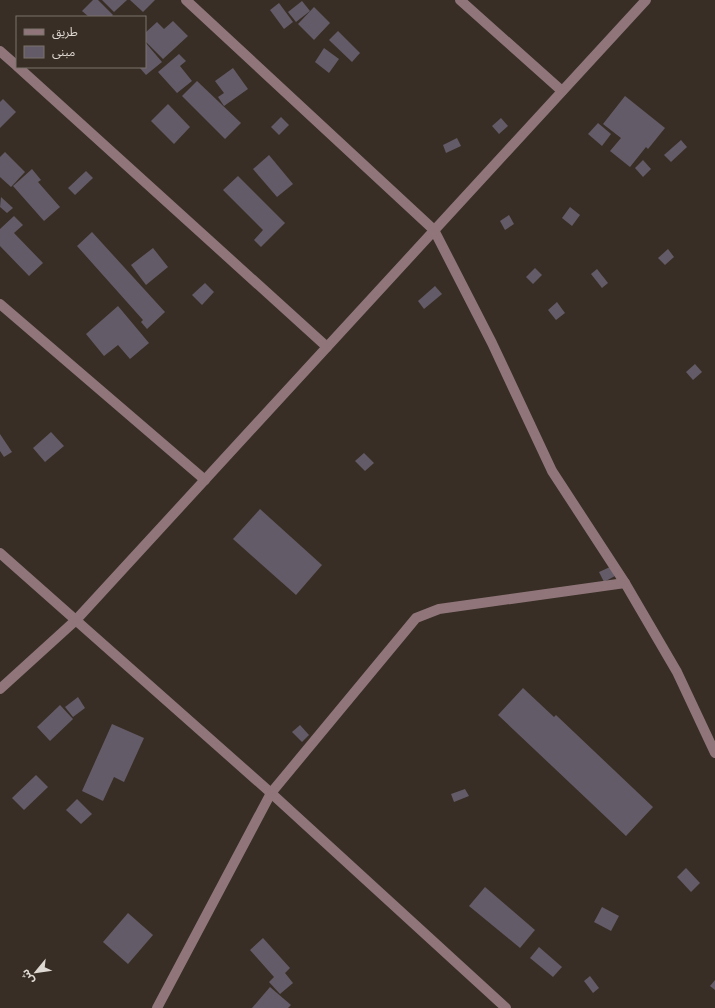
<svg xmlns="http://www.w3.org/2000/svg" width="715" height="1008" font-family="Poppins,'Noto Sans Arabic',sans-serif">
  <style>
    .building { fill: #635b67 }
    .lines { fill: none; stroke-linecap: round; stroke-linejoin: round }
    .minor { stroke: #90767a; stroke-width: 10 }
  </style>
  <rect width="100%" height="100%" fill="#382e25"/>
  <g class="building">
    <polygon points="93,0 98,0 113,15 111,17 89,17 82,11"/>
    <polygon points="102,0 127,0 114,12"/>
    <polygon points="130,0 155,0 143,12"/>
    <polygon points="302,1 310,11 296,22 288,12"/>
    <polygon points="279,3 293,22 284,29 270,10"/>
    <polygon points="314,7 330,23 314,40 298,24"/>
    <polygon points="173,21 188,36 163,59 145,41 145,33 157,22 164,29"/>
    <polygon points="338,31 360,53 352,62 329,40"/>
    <polygon points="145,42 162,62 146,75 139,67 145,67"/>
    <polygon points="324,48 339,59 329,73 315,62"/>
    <polygon points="179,54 186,61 180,66 192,81 177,93 158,72"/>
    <polygon points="233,68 248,89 224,106 218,97 224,93 215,81"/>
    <polygon points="197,81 241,123 225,139 182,96"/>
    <polygon points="625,96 665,128 648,149 646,147 630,167 610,151 621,138 603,124"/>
    <polygon points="3,99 16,112 0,128 0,102"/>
    <polygon points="168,104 190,127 174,144 151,121"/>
    <polygon points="281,117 289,125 279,135 271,127"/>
    <polygon points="501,118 508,126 499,134 492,126"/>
    <polygon points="598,123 611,134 602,146 588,134"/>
    <polygon points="457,138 461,146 446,153 443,145"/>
    <polygon points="681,140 687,147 671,162 664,155"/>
    <polygon points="5,152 25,172 11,187 0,177 0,157"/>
    <polygon points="269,155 293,184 277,197 253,169"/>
    <polygon points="643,160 651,169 643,177 635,168"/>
    <polygon points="32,169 41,180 38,182 60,207 44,221 13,186"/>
    <polygon points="86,171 93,178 75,195 68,188"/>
    <polygon points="238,176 285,223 261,247 254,240 263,230 223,190"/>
    <polygon points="1,197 13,208 7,213 0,207"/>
    <polygon points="570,207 580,215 572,226 562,218"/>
    <polygon points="509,215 514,224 505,230 500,221"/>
    <polygon points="14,216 23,225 14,233 43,263 29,276 0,246 0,229"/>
    <polygon points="92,232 165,312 147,329 141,322 143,320 77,246"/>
    <polygon points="153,248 168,267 146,285 131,265"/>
    <polygon points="668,249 674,257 665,265 658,258"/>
    <polygon points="535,268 542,275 533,284 526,277"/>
    <polygon points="597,269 608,283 602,288 591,274"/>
    <polygon points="205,283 214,292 202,305 192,295"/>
    <polygon points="435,286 442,294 424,309 418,301"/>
    <polygon points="557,302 565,313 556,320 548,310"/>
    <polygon points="118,306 149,343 130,359 118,345 104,356 86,334"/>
    <polygon points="695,364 702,372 693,380 686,372"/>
    <polygon points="51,432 64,446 45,462 33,448"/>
    <polygon points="0,434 12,452 4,457 0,451"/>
    <polygon points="364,453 374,463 365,471 355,461"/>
    <polygon points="260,509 322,565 296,595 233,539"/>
    <polygon points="610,567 615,576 604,582 599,572"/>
    <polygon points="523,688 554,717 556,715 653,807 626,836 498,715"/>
    <polygon points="78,697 85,708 73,717 65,707"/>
    <polygon points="60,705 73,719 50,741 37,727"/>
    <polygon points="112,724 144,738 124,782 114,777 103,801 82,791"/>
    <polygon points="300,725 309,735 302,742 292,732"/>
    <polygon points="36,775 48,787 24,810 12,798"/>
    <polygon points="465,789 469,796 454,802 451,794"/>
    <polygon points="77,799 92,814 81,824 66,810"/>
    <polygon points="686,868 700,883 691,892 677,877"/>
    <polygon points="485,887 535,930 520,948 469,906"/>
    <polygon points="602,907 619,916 611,931 594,922"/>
    <polygon points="128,913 153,935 128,964 103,942"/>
    <polygon points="263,938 290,968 285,973 293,983 280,994 269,982 274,977 250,950"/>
    <polygon points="539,947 562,967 553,977 530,958"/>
    <polygon points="590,976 599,988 593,993 584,981"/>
    <polygon points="715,980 715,990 710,986"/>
    <polygon points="270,987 291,1005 288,1008 252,1008"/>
  </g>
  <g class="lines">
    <g class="minor">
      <polyline points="186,0 434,230 492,343 552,471 625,583 677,672 715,753"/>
      <polyline points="460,0 562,91"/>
      <polyline points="0,51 17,66"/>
      <polyline points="18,67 327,347"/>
      <polyline points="0,304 205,480"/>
      <polyline points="0,553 271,793 506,1008"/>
      <polyline points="0,689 76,620 646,0"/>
      <polyline points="157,1008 271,793 416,618 439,609 625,583"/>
    </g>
  </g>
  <rect x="16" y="16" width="130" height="52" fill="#382e25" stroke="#7b726b"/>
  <rect x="24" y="29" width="20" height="6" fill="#90767a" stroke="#7b726b"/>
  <text x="52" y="36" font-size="12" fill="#dfd9d3">طريق</text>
  <rect x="24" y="46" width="20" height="12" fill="#635b67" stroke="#7b726b"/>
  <text x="52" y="56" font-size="12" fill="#dfd9d3">مبنى</text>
  <g transform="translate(36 972) rotate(241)" stroke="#382e25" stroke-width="3" paint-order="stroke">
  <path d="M0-3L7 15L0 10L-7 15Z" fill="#dfd9d3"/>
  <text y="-6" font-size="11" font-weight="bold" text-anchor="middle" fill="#dfd9d3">ش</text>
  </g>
</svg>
